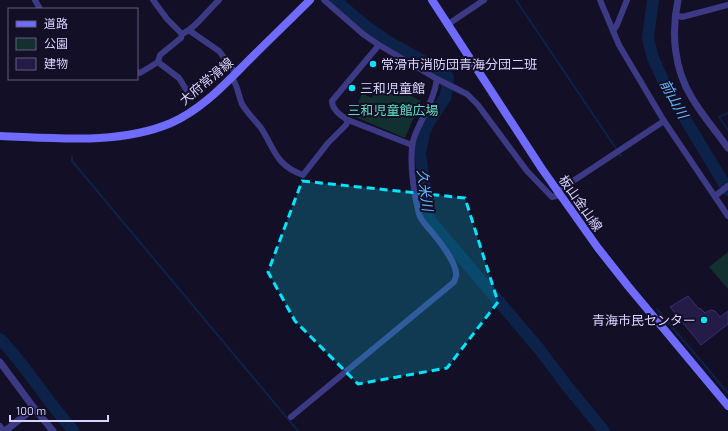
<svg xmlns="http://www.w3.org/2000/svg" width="728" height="431" font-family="Barlow,'Noto Sans JP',sans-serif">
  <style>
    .green { fill: #12302f }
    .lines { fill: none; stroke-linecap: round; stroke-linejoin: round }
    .stream { stroke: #0c2248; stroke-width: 2 }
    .river { stroke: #0c2248; stroke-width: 12 }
    .building { fill: #241b47; stroke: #3b2d73 }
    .minor { stroke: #3d3a85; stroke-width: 6 }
    .tertiary { stroke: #3d3a85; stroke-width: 7 }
    .secondary { stroke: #6f6bff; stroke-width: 8 }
    .marked { fill: #00e5ff; fill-opacity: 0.2; stroke: #00e5ff; stroke-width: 3; stroke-dasharray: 8 5; stroke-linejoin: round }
    .poi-dot { fill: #00e5ff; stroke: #130f26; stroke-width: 1.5 }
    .labels { text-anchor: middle; stroke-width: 4; stroke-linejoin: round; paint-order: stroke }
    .poi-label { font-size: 13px; fill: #d9d4ff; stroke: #130f26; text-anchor: start }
    .street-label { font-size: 13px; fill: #d9d4ff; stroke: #130f26 }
    .park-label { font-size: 13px; fill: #5fe0c0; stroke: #130f26 }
    .water-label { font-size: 14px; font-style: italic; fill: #62b6ff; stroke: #130f26 }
  </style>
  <rect width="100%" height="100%" fill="#130f26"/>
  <g class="green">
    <polygon points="381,81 421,101 405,138 353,116 362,93 371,98 376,93 381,93"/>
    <polygon points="728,252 728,289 709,267"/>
  </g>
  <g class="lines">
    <g class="stream">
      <polyline points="516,0 621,156"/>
      <polyline points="728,113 719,117 728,130"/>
      <polyline points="72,157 72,161 298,431"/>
      <polyline points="657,309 728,393"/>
    </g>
    <g class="river">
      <polyline points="335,0 367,27 387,41 445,73 448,77 447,89 445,98 429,122 424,133 420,153 429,219 540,350 567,386 604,431"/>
      <polyline points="653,0 648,38 653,58 667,89 728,190"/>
      <path d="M 0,339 C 28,368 47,402 74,431"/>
    </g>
  </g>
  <polygon class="building" points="688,296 699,309 700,308 705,313 710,310 715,311 720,317 728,311 728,324 701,345 670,307"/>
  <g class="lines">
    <g class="minor">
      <polyline points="35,0 40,9"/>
      <path d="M 153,0 L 167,19 L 182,34 C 195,29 208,10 219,0"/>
      <polyline points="324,0 363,34 379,45 437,79 467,94 478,105 527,171 552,197 560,195"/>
      <polyline points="600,0 619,45 664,121 728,216"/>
      <polyline points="675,15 682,17 728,5"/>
      <polyline points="447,25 484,0"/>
      <polyline points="190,31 219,51 236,73"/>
      <polyline points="613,31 617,25 627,0"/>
      <polyline points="158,62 160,55 181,38 182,34"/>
      <polyline points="137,72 140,73 158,62 179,78 189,94"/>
      <path d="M 232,78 C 238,86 238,95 242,104 C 247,113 255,120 261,128 C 275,149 275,165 303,175 L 328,143 L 346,125 L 348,120 C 341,116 332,110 332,101 L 379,45"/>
      <polyline points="348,120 412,145"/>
      <polyline points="558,191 664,121"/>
      <polyline points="715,196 728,186"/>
      <path d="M 291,417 L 454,282 C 455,279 457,276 456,273 C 455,260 439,241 431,231 C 427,226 421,221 419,214 C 414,195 408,157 414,138 C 421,118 434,101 437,79"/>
      <polyline points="0,426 4,431"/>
    </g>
    <g class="tertiary">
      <path d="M 678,0 C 671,33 674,69 692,98 C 702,115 716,131 728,148"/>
      <polyline points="0,362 34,408 53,431"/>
      <polyline points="5,431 34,408"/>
    </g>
    <g class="secondary">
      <polyline points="432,0 542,169 598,248 628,286 728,406"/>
      <path d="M 0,136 C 56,138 119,145 171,123 C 201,110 225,84 247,62 C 268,41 289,21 310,0"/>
    </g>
  </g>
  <path class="marked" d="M 302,181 L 465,198 L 498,302 L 447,368 L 358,384 L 295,321 L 268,272 Z"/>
  <g class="poi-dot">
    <circle cx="373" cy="64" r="4"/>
    <circle cx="352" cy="88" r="4"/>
    <circle cx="704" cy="320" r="4"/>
  </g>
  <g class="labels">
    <g class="poi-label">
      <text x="381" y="69">常滑市消防団青海分団二班</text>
      <text x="360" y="93">三和児童館</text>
      <text x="696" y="325" text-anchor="end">青海市民センター</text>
    </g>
    <g class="street-label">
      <text transform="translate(206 81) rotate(-40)" y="5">大府常滑線</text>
      <text transform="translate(581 203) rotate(55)" y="5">板山金山線</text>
    </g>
    <g class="park-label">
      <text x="393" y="115">三和児童館広場</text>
    </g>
    <g class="water-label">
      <text transform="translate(674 99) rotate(61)" y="5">前山川</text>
      <text transform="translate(425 190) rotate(82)" y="5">久米川</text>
    </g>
  </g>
  <rect x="8" y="8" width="130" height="72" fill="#130f26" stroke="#625e7d"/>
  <rect x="16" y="21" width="20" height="6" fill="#6f6bff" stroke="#625e7d"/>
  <text x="44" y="28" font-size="12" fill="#d9d4ff">道路</text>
  <rect x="16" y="38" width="20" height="12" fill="#12302f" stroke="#625e7d"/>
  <text x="44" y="48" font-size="12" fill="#d9d4ff">公園</text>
  <rect x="16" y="58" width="20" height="12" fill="#241b47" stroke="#625e7d"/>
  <text x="44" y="68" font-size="12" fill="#d9d4ff">建物</text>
  <path d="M10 415v6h98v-6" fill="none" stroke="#d9d4ff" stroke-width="2"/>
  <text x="16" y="415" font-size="12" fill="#d9d4ff" stroke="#130f26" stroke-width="3" paint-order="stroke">100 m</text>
</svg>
